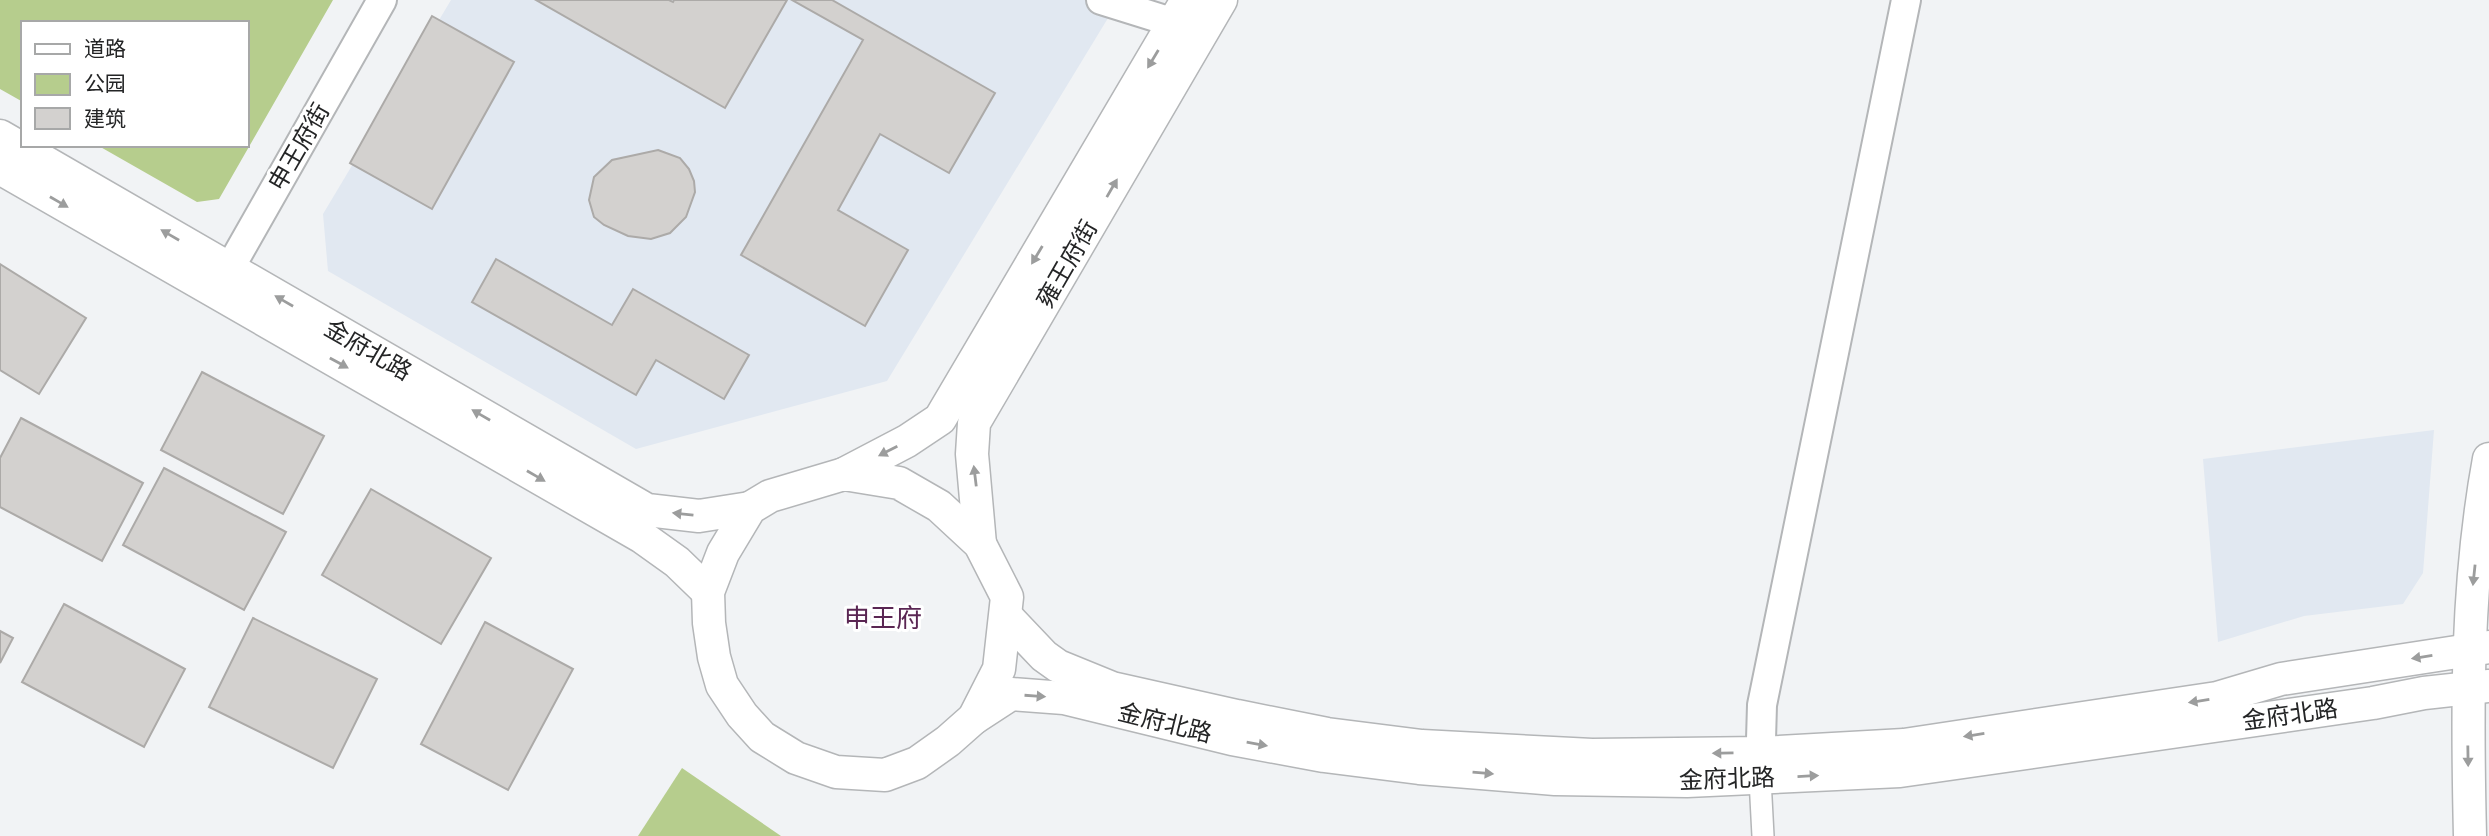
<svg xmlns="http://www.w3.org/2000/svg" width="2489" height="836" font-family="Arial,'Noto Sans SC',sans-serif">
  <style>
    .built { fill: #e1e8f1 }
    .green { fill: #b6cd8d }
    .building { fill: #d3d1cf; stroke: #acaaa8; stroke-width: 2 }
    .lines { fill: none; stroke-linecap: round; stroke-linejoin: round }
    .minor-casing { stroke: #b4b6b8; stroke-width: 24 }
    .tertiary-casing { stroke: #b4b6b8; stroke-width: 32 }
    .secondary-casing { stroke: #b4b6b8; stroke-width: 35 }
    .minor { stroke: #fff; stroke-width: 21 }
    .tertiary { stroke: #fff; stroke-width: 28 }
    .secondary { stroke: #fff; stroke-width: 32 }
    .oneway { fill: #9c9d9d }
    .labels { text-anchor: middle; stroke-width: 6; stroke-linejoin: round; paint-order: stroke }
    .street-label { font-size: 24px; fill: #242526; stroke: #fff }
    .neighbourhood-label { font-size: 26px; fill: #5a2653; stroke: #fff }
  </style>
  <rect width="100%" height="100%" fill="#f1f3f5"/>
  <g class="built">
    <polygon points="451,0 1119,0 887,381 636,449 328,271 323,214"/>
    <polygon points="2434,430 2423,573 2403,604 2304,616 2218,642 2203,459"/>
  </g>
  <g class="green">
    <polygon points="0,0 333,0 219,199 197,202 97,145 247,145 247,23 23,23 23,102 0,89"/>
    <polygon points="682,768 781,836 638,836"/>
  </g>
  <g class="building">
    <polygon points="536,0 669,0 673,2 674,0 787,0 725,108"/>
    <polygon points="792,0 832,0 995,93 949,173 880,134 838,210 908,250 865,326 741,255 863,40"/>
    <polygon points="432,16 514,62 432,209 350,163"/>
    <polygon points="658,150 680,158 689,169 694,181 695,192 686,217 670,233 651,239 628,236 604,225 594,217 589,200 594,177 612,160"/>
    <polygon points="496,259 612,325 633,289 749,355 724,399 656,360 636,395 472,302"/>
    <polygon points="0,264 86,318 39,394 0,370"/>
    <polygon points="202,372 324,436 283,514 161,450"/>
    <polygon points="21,418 143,483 102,561 0,507 0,458"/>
    <polygon points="164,468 286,532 244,610 123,545"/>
    <polygon points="371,489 491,558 441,644 322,575"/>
    <polygon points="64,604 185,669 144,747 22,682"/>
    <polygon points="253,618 377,679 333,768 209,707"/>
    <polygon points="485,622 573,669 508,790 421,744"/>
    <polygon points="0,631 13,638 0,663"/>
  </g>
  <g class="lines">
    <g class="minor-casing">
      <polyline id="minor" points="1760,779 1763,836"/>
    </g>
    <g class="tertiary-casing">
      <g id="tertiary">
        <polyline points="1101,0 1194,29"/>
        <polyline points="219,287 382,0"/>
        <polyline points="1760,774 1762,705 1906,0"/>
      </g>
    </g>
    <g class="secondary-casing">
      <g id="secondary">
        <polyline points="0,136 647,510 699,516 750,508"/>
        <polyline points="0,168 642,537 677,562 708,592"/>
        <polygon points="844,474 899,483 939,506 980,544 1007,597 999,669 974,718 948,741 917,763 885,775 836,772 796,758 762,737 742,715 722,685 714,657 709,623 708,592 723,553 750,508 770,496"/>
        <polyline points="844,474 907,441 940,419 1187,0"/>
        <polyline points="980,544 972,454 974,423 1221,0"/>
        <polyline points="1006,616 1044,656 1058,666 1112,688 1237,716 1327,734 1422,746 1592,755 1761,753 1904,745 2217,698 2281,679 2489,647"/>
        <polyline points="974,718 1011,694 1064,698 1232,739 1324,756 1419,768 1555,779 1687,781 1900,771 2373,703 2424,693 2489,686"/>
        <path d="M 2470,836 C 2467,710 2466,584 2489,459"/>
      </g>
    </g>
    <use href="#minor" class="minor"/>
    <use href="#tertiary" class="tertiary"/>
    <use href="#secondary" class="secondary"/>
  </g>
  <defs><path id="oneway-solid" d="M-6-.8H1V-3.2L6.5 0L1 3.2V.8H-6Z" transform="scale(1.75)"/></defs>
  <g class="oneway">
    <use href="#oneway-solid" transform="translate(1153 59) rotate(121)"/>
    <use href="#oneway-solid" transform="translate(1112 188) rotate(-60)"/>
    <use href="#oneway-solid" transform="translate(59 202) rotate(30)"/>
    <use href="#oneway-solid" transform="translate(170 235) rotate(-150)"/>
    <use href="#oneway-solid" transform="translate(1037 255) rotate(121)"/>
    <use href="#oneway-solid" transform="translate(284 301) rotate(-150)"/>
    <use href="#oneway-solid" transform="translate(339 363) rotate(29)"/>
    <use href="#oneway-solid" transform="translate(481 415) rotate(-150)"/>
    <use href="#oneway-solid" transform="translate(888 451) rotate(153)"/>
    <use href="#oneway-solid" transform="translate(536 476) rotate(30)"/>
    <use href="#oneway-solid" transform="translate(975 476) rotate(-97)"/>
    <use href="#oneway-solid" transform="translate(683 514) rotate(-174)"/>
    <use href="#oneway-solid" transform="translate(2474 575) rotate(96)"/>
    <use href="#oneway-solid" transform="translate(2422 657) rotate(171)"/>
    <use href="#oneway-solid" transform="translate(1035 696) rotate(4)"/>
    <use href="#oneway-solid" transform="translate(2199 701) rotate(171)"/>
    <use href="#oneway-solid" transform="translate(1974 735) rotate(171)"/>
    <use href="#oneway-solid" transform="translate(1257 744) rotate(10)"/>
    <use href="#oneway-solid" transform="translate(1723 753) rotate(179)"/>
    <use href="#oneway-solid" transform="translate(2468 756) rotate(89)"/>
    <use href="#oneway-solid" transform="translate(1483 773) rotate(5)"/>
    <use href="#oneway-solid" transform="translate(1808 776) rotate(-3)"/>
  </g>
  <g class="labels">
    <g class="street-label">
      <text transform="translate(299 147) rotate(-60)" y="8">申王府街</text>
      <text transform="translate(1067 264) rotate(-60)" y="8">雍王府街</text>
      <text transform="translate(368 350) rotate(30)" y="8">金府北路</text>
      <text transform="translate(2290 715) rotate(-8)" y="8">金府北路</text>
      <text transform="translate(1165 723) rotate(14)" y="8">金府北路</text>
      <text transform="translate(1727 779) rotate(-2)" y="8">金府北路</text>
    </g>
    <g class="neighbourhood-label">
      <text x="883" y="627">申王府</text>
    </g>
  </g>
  <rect x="21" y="21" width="228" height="126" fill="#ffffff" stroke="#a7a8a8" stroke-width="2"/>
  <rect x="35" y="44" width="35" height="10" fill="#ffffff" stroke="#a7a8a8" stroke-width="2"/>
  <text x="84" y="56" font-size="21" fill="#242526">道路</text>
  <rect x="35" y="74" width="35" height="21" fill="#b6cd8d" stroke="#a7a8a8" stroke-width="2"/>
  <text x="84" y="91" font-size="21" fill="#242526">公园</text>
  <rect x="35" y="108" width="35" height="21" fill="#d3d1cf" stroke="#a7a8a8" stroke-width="2"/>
  <text x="84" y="126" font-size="21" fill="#242526">建筑</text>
</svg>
